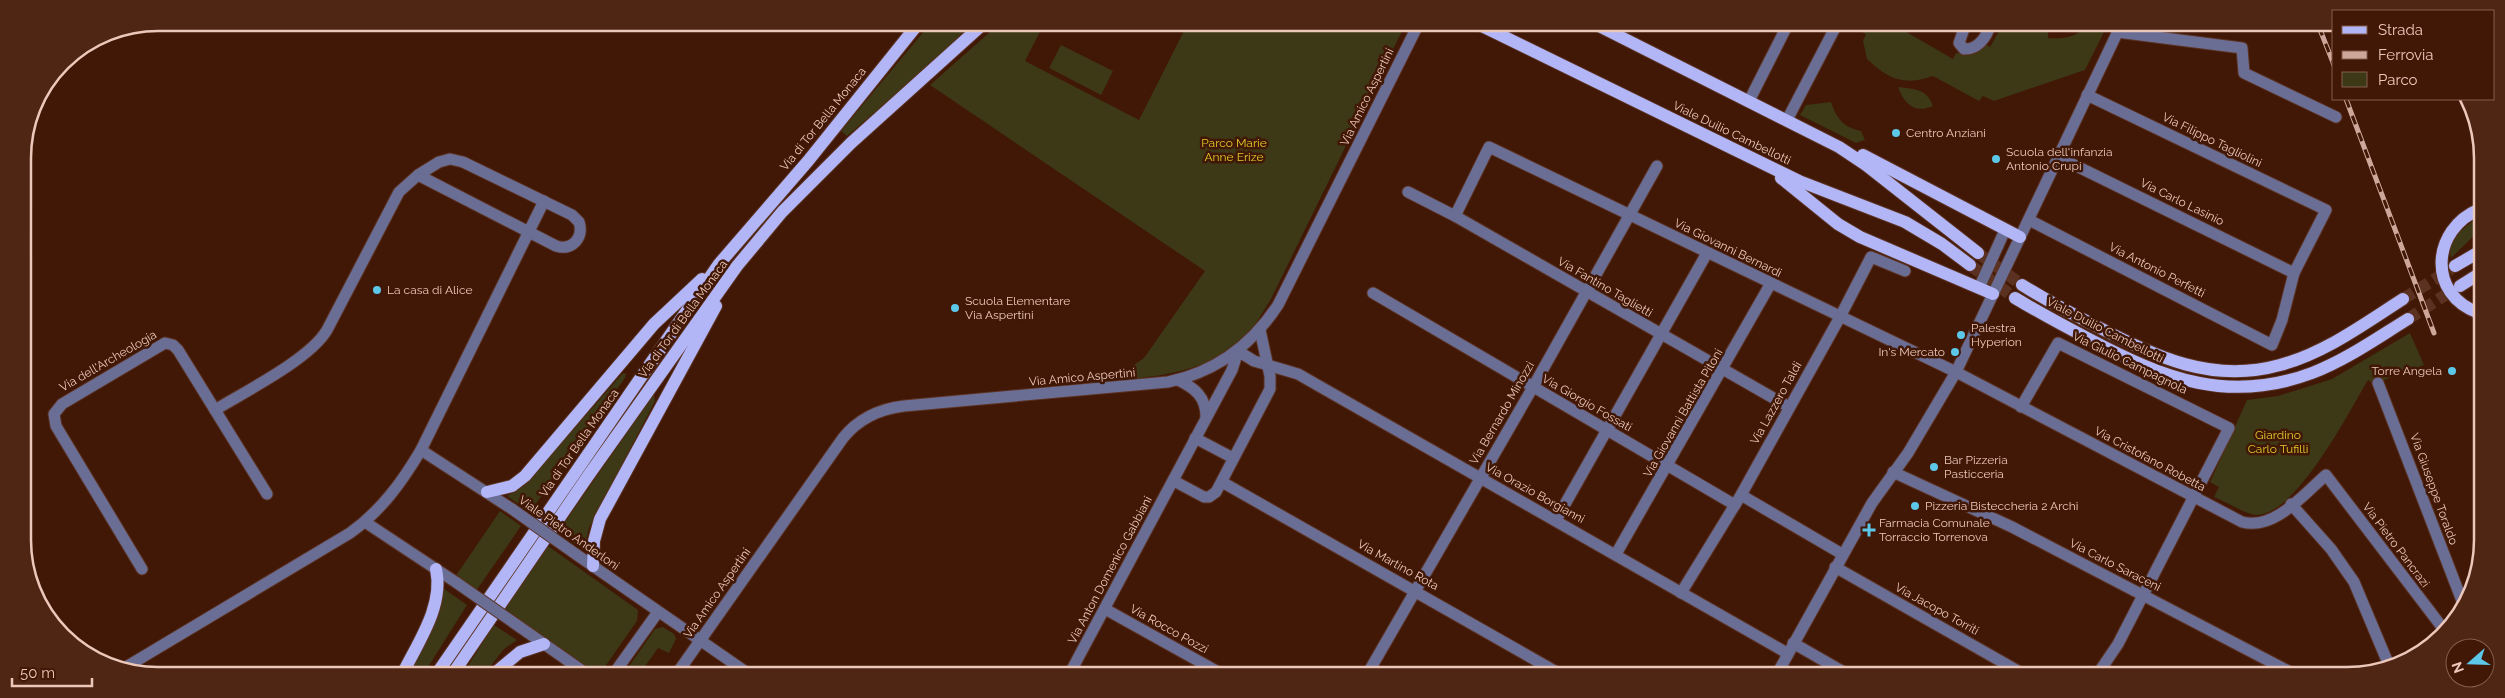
<svg xmlns="http://www.w3.org/2000/svg" width="2505" height="698" font-family="Raleway,sans-serif">
  <style>
    .green { fill: #3d3815 }
    .lines { fill: none; stroke-linecap: round; stroke-linejoin: round }
    .major-tunnel { stroke: #5b3221; stroke-width: 12; stroke-dasharray: 12 6; stroke-linecap: butt }
    .minor-casing { stroke: #5c3323; stroke-width: 13 }
    .major-casing { stroke: #5c3323; stroke-width: 14 }
    .minor { stroke: #6a6d94; stroke-width: 11 }
    .major { stroke: #b2b6f7; stroke-width: 12 }
    .rail-casing { stroke: #cda79a; stroke-width: 5 }
    .rail { stroke: #411706; stroke-width: 3; stroke-dasharray: 9; stroke-linecap: butt }
    .minor-bridge-casing { stroke: #5c3323; stroke-width: 13; stroke-linecap: butt }
    .minor-bridge { stroke: #6a6d94; stroke-width: 11 }
    .poi-dot { fill: #5dc7e8; stroke: #411706; stroke-width: 2 }
    .labels { text-anchor: middle; stroke-width: 5; stroke-linejoin: round; paint-order: stroke }
    .street-label { font-size: 12px; fill: #ecc8bb; stroke: #411706 }
    .poi-label { font-size: 12px; fill: #ecc8bb; stroke: #411706; text-anchor: start }
    .park-label { font-size: 12px; fill: #dfcb2b; stroke: #411706 }
    .rim { fill: none; stroke: #ecc8bb; stroke-width: 2.5 }
  </style>
  <rect width="100%" height="100%" fill="#411706"/>
  <g class="green">
    <polygon points="930,24 971,24 932,63 847,136 841,131"/>
    <path d="M 999,24 L 1044,24 L 1025,61 L 1139,120 L 1187,25 L 1405,25 L 1271,299 C 1261,315 1249,337 1234,348 C 1208,368 1160,377 1128,379 L 1127,370 L 1144,358 L 1205,271 L 930,85 Z"/>
    <path d="M 1850,26 L 1896,26 L 1953,59 L 1956,53 L 1968,54 L 1984,43 L 1990,47 L 2002,26 L 2048,26 L 2048,38 C 2061,39 2077,38 2085,26 L 2107,26 L 2085,70 L 1994,101 L 1983,96 L 1979,101 L 1933,76 C 1905,86 1889,80 1867,59 L 1863,41 L 1866,34 Z"/>
    <polygon points="1061,45 1113,71 1101,95 1049,68"/>
    <path d="M 1898,87 C 1915,89 1927,89 1933,106 C 1915,114 1904,104 1898,87 Z"/>
    <path d="M 1831,102 C 1837,119 1843,127 1861,131 L 1865,140 L 1856,143 L 1800,115 L 1806,105 Z"/>
    <path d="M 2480,217 L 2479,231 L 2451,258 C 2446,240 2466,225 2480,217 Z"/>
    <path d="M 2410,333 L 2424,365 L 2374,384 L 2368,380 C 2350,410 2296,516 2256,515 C 2248,515 2224,501 2214,497 L 2219,487 L 2210,482 L 2247,400 L 2278,396 L 2332,379 Z"/>
    <polygon points="626,373 625,378 530,512 507,496 524,486 622,374"/>
    <polygon points="654,394 655,401 589,528 584,550 558,532"/>
    <polygon points="500,511 521,526 476,591 455,577"/>
    <polygon points="548,546 638,610 637,621 602,671 591,669 504,611"/>
    <polygon points="443,588 467,605 425,672 408,671 440,609"/>
    <polygon points="494,625 517,640 504,649 486,672 464,672"/>
    <polygon points="663,627 674,634 676,639 669,653 658,648 641,672 625,672 655,629"/>
  </g>
  <g class="lines">
    <g class="major-tunnel">
      <polyline points="1978,253 2022,285"/>
      <polyline points="1970,265 2015,298"/>
      <polyline points="2403,299 2451,269"/>
      <polyline points="2408,319 2459,286"/>
    </g>
    <g class="minor-casing">
      <g id="minor">
        <path d="M 1965,26 L 1959,43 L 1964,49 C 1977,50 1986,38 1990,26"/>
        <polyline points="2117,32 2242,48 2244,73 2336,117"/>
        <polyline points="1497,33 1508,25"/>
        <polyline points="1749,101 1787,26"/>
        <polyline points="1787,120 1836,26"/>
        <polyline points="2058,157 2294,273"/>
        <polyline points="1408,192 1455,216 1789,407"/>
        <path d="M 1455,216 L 1489,147 L 1956,372 L 2242,522 C 2274,531 2304,494 2326,475 L 2445,631"/>
        <polyline points="2029,220 2272,345 2282,320 2294,273 2326,210 2087,95"/>
        <polyline points="1979,288 2005,230"/>
        <polyline points="1373,293 1735,505"/>
        <path d="M 1178,380 C 1195,388 1206,397 1206,417"/>
        <polyline points="2378,383 2464,606"/>
        <polyline points="2021,407 2058,343 2229,428 2118,644 2097,675"/>
        <polyline points="215,410 267,494"/>
        <polyline points="1195,438 1233,458"/>
        <polyline points="421,450 512,509"/>
        <polyline points="1893,472 2012,527 2296,675"/>
        <polyline points="1174,481 1204,497 1209,497 1216,492 1270,389 1270,376 1260,330"/>
        <polyline points="1222,482 1560,674"/>
        <polyline points="1741,495 1842,554"/>
        <polyline points="2291,504 2331,549 2354,582 2388,663"/>
        <polyline points="1556,520 1707,253"/>
        <polyline points="365,522 457,583"/>
        <polyline points="1616,554 1771,283"/>
        <polyline points="577,555 746,672"/>
        <polyline points="1835,567 2025,675"/>
        <path d="M 142,569 L 56,426 L 54,414 L 62,404 L 165,343 L 173,345 L 178,350 L 215,410 C 246,391 310,359 327,330 L 399,192 L 418,175 L 439,162 L 450,159 L 463,162 L 572,215 L 579,222 C 584,238 572,251 556,246 L 418,175"/>
        <polyline points="1681,593 1741,495 1840,317 1871,257 1905,271"/>
        <polyline points="1105,609 1220,673"/>
        <polyline points="527,632 584,672"/>
        <polyline points="1793,643 1847,674"/>
        <path d="M 121,670 L 350,533 C 381,511 402,482 421,450 L 544,201"/>
        <polyline points="615,672 658,612"/>
        <path d="M 678,672 L 843,438 C 859,418 879,409 904,406 L 1168,382 C 1216,372 1251,346 1278,305 L 1418,25"/>
        <polyline points="1070,673 1232,370 1238,351 1254,361 1298,374 1787,653"/>
        <polyline points="1368,673 1533,387 1657,166"/>
        <polyline points="1777,674 1872,503 1908,453 1956,372 2120,27"/>
      </g>
    </g>
    <g class="major-casing">
      <g id="major">
        <polyline points="1480,25 1799,181 1905,222 1942,244 1970,265"/>
        <polyline points="1597,25 1839,147 1866,165 1978,253"/>
        <polyline points="1863,155 2020,237"/>
        <polyline points="1781,178 1838,224 1860,237 1993,294"/>
        <polyline points="2455,266 2479,252"/>
        <path d="M 2022,285 C 2046,300 2072,314 2098,327 C 2157,357 2212,384 2280,365 C 2325,353 2364,324 2403,299"/>
        <polyline points="2460,286 2479,274"/>
        <path d="M 2015,298 C 2040,313 2066,327 2091,340 C 2165,379 2229,404 2312,373 C 2346,360 2377,338 2408,319"/>
        <path d="M 2479,313 C 2427,295 2431,229 2480,209"/>
        <polyline points="487,492 512,486 525,476 654,324 702,279"/>
        <polyline points="593,566 594,541 600,519 716,306"/>
        <path d="M 404,671 C 419,641 444,605 436,569"/>
        <polyline points="438,672 719,264 808,161 918,24"/>
        <polyline points="454,672 588,476 737,266 782,212 851,143 983,24"/>
        <polyline points="496,672 520,652 544,644"/>
      </g>
    </g>
    <use href="#minor" class="minor"/>
    <use href="#major" class="major"/>
    <g class="rail-casing">
      <g id="rail">
        <polyline points="2319,27 2334,65"/>
        <polyline points="2346,99 2434,333"/>
      </g>
    </g>
    <use href="#rail" class="rail"/>
    <g class="minor-bridge-casing">
      <g id="minor-bridge">
        <polyline points="512,509 577,555"/>
        <polyline points="457,583 527,632"/>
      </g>
    </g>
    <use href="#minor-bridge" class="minor-bridge"/>
  </g>
  <g class="poi-dot">
    <circle cx="1896" cy="133" r="5"/>
    <circle cx="1996" cy="159" r="5"/>
    <circle cx="377" cy="290" r="5"/>
    <circle cx="955" cy="308" r="5"/>
    <circle cx="1961" cy="335" r="5"/>
    <circle cx="1955" cy="352" r="5"/>
    <circle cx="2452" cy="371" r="5"/>
    <circle cx="1934" cy="467" r="5"/>
    <circle cx="1915" cy="506" r="5"/>
    <path d="M1866.5 522.5h5v5h5v5h-5v5h-5v-5h-5v-5h5z"/>
  </g>
  <g class="labels">
    <g class="street-label">
      <text transform="translate(1367 97) rotate(-64)" y="4">Via Amico Aspertini</text>
      <text transform="translate(823 119) rotate(-51)" y="4">Via di Tor Bella Monaca</text>
      <text transform="translate(1732 133) rotate(26)" y="4">Viale Duilio Cambellotti</text>
      <text transform="translate(2212 140) rotate(26)" y="4">Via Filippo Tagliolini</text>
      <text transform="translate(2182 202) rotate(26)" y="4">Via Carlo Lasinio</text>
      <text transform="translate(1728 248) rotate(26)" y="4">Via Giovanni Bernardi</text>
      <text transform="translate(2157 270) rotate(27)" y="4">Via Antonio Perfetti</text>
      <text transform="translate(1605 287) rotate(30)" y="4">Via Fantino Taglietti</text>
      <text transform="translate(683 319) rotate(-54)" y="4">Via di Tor di Bella Monaca</text>
      <text transform="translate(2105 330) rotate(27)" y="4">Viale Duilio Cambellotti</text>
      <text transform="translate(108 361) rotate(-30)" y="4">Via dell'Archeologia</text>
      <text transform="translate(2130 363) rotate(26)" y="4">Via Giulio Campagnola</text>
      <text transform="translate(1082 377) rotate(-5)" y="4">Via Amico Aspertini</text>
      <text transform="translate(1587 403) rotate(30)" y="4">Via Giorgio Fossati</text>
      <text transform="translate(1776 403) rotate(-61)" y="4">Via Lazzero Taldi</text>
      <text transform="translate(1502 413) rotate(-60)" y="4">Via Bernardo Minozzi</text>
      <text transform="translate(1683 413) rotate(-60)" y="4">Via Giovanni Battista Pitoni</text>
      <text transform="translate(579 443) rotate(-55)" y="4">Via di Tor Bella Monaca</text>
      <text transform="translate(2150 459) rotate(28)" y="4">Via Cristofano Robetta</text>
      <text transform="translate(2434 489) rotate(70)" y="4">Via Giuseppe Toraldo</text>
      <text transform="translate(1535 493) rotate(29)" y="4">Via Orazio Borgianni</text>
      <text transform="translate(569 533) rotate(35)" y="4">Viale Pietro Anderloni</text>
      <text transform="translate(2396 545) rotate(53)" y="4">Via Pietro Pancrazi</text>
      <text transform="translate(1398 565) rotate(29)" y="4">Via Martino Rota</text>
      <text transform="translate(2115 565) rotate(27)" y="4">Via Carlo Saraceni</text>
      <text transform="translate(1110 570) rotate(-62)" y="4">Via Anton Domenico Gabbiani</text>
      <text transform="translate(717 593) rotate(-55)" y="4">Via Amico Aspertini</text>
      <text transform="translate(1937 609) rotate(29)" y="4">Via Jacopo Torriti</text>
      <text transform="translate(1169 629) rotate(29)" y="4">Via Rocco Pozzi</text>
    </g>
    <g class="poi-label">
      <text x="1906" y="137">Centro Anziani</text>
      <text x="2006" y="156">Scuola dell'infanzia<tspan x="2006" dy="14">Antonio Crupi</tspan></text>
      <text x="387" y="294">La casa di Alice</text>
      <text x="965" y="305">Scuola Elementare<tspan x="965" dy="14">Via Aspertini</tspan></text>
      <text x="1971" y="332">Palestra<tspan x="1971" dy="14">Hyperion</tspan></text>
      <text x="1945" y="356" text-anchor="end">In's Mercato</text>
      <text x="2442" y="375" text-anchor="end">Torre Angela</text>
      <text x="1944" y="464">Bar Pizzeria<tspan x="1944" dy="14">Pasticceria</tspan></text>
      <text x="1925" y="510">Pizzeria Bisteccheria 2 Archi</text>
      <text x="1879" y="527">Farmacia Comunale<tspan x="1879" dy="14">Torraccio Torrenova</tspan></text>
    </g>
    <g class="park-label">
      <text x="1234" y="147">Parco Marie<tspan x="1234" dy="14">Anne Erize</tspan></text>
      <text x="2278" y="439">Giardino<tspan x="2278" dy="14">Carlo Tufilli</tspan></text>
    </g>
  </g>
  <path d="M0 0H2505V698H0ZM158 31H2347A127 127 0 0 1 2474 158V540A127 127 0 0 1 2347 667H158A127 127 0 0 1 31 540V158A127 127 0 0 1 158 31Z" fill="#4f2514" fill-rule="evenodd"/>
  <path class="rim" d="M158 31H2347A127 127 0 0 1 2474 158V540A127 127 0 0 1 2347 667H158A127 127 0 0 1 31 540V158A127 127 0 0 1 158 31Z"/>
  <rect x="2332" y="10" width="162" height="90" fill="#411706" stroke="#855e4e"/>
  <rect x="2342" y="26" width="25" height="8" fill="#b2b6f7" stroke="#855e4e"/>
  <text x="2378" y="35" font-size="15" fill="#ecc8bb">Strada</text>
  <rect x="2342" y="51" width="25" height="8" fill="#cda79a" stroke="#855e4e"/>
  <text x="2378" y="60" font-size="15" fill="#ecc8bb">Ferrovia</text>
  <rect x="2342" y="72" width="25" height="15" fill="#3d3815" stroke="#855e4e"/>
  <text x="2378" y="85" font-size="15" fill="#ecc8bb">Parco</text>
  <g transform="translate(2470 663) rotate(250)"><circle r="24" fill="#411706" stroke="#855e4e"/>
  <path d="M0-4L9 19L0 12L-9 19Z" fill="#5dc7e8"/>
  <text y="-8" font-size="14" font-weight="bold" text-anchor="middle" fill="#ecc8bb">N</text>
  </g>
  <path d="M12 678v8h80v-8" fill="none" stroke="#ecc8bb" stroke-width="2.5"/>
  <text x="20" y="678" font-size="15" fill="#ecc8bb" stroke="#411706" stroke-width="4" paint-order="stroke">50 m</text>
</svg>
